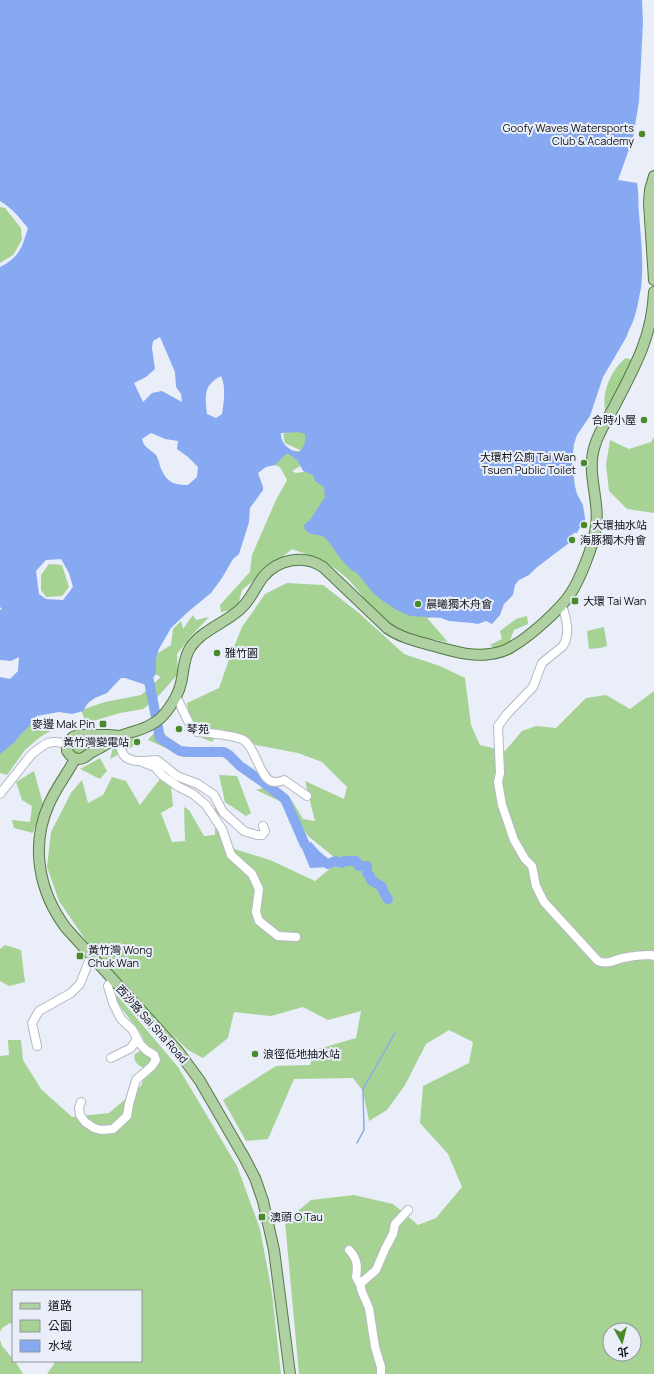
<svg xmlns="http://www.w3.org/2000/svg" width="654" height="1374" font-family="Manrope,'Noto Sans TC',sans-serif">
  <style>
    .green { fill: #a6d294; fill-rule: evenodd }
    .water { fill: #87a9f1; fill-rule: evenodd }
    .lines { fill: none; stroke-linecap: round; stroke-linejoin: round }
    .stream { stroke: #87a9f1; stroke-width: 1.5 }
    .river { stroke: #87a9f1; stroke-width: 10 }
    .minor-casing { stroke: #b4b9c4; stroke-width: 10 }
    .major-casing { stroke: #547846; stroke-width: 12 }
    .minor { stroke: #fff; stroke-width: 8 }
    .major { stroke: #afd0a0; stroke-width: 10 }
    .poi-dot { fill: #4b8a2b; stroke: #e9eef9; stroke-width: 1.5 }
    .labels { text-anchor: middle; stroke-width: 4; stroke-linejoin: round; paint-order: stroke }
    .poi-label { font-size: 11px; fill: #0f1115; stroke: #e9eef9; text-anchor: start }
    .street-label { font-size: 11px; fill: #0f1115; stroke: #e9eef9 }
  </style>
  <rect width="100%" height="100%" fill="#e9eef9"/>
  <g class="green">
    <polygon points="0,207 5,208 21,228 22,240 13,255 0,263"/>
    <path d="M 626,358 L 635,361 L 606,413 C 600,395 611,369 626,358 Z"/>
    <polygon points="302,428 308,437 302,451 285,443 283,434"/>
    <polygon points="654,437 654,513 627,509 609,491 606,465 610,440 629,449 651,442"/>
    <path d="M 280,449 L 304,452 L 311,460 L 292,471 L 296,473 L 311,471 L 330,485 L 431,618 L 427,618 L 448,642 C 423,638 397,633 378,614 C 365,601 355,584 341,573 C 326,561 309,555 292,549 L 242,590 L 237,609 L 221,612 L 220,605 L 250,572 L 252,555 L 276,500 L 287,480 L 280,467 L 264,461 Z"/>
    <polygon points="49,564 62,565 69,587 62,596 46,597 41,590 41,575"/>
    <path d="M 287,583 L 323,585 L 359,613 L 404,654 L 440,666 L 465,678 L 471,725 L 480,745 L 505,751 L 522,731 L 536,726 L 556,728 L 586,698 L 606,695 L 630,709 L 654,691 L 654,1374 L 299,1374 L 285,1222 L 311,1200 L 354,1195 L 393,1204 L 418,1225 L 436,1218 L 462,1187 L 448,1154 L 420,1123 L 423,1086 L 469,1063 L 473,1042 L 449,1030 L 426,1044 L 405,1085 L 387,1110 L 369,1121 L 363,1091 L 353,1078 L 294,1079 L 268,1139 L 246,1141 L 223,1100 L 276,1066 L 310,1065 L 315,1050 L 356,1038 L 361,1011 L 328,1020 L 303,1007 L 271,1016 L 234,1012 L 228,1038 L 203,1058 L 188,1050 L 150,1014 L 91,948 L 59,901 L 47,867 L 51,832 L 71,793 L 82,780 L 88,803 L 103,795 L 112,777 L 126,781 L 140,805 L 160,779 L 171,786 L 173,806 L 161,813 L 172,842 L 185,841 L 184,807 L 189,810 L 204,836 L 215,835 L 215,801 L 228,847 L 270,860 L 315,881 L 339,861 L 308,836 L 284,803 L 256,790 L 274,785 L 292,801 L 303,819 L 315,821 L 305,781 L 344,799 L 347,787 L 322,762 L 298,753 L 256,745 L 220,729 L 212,742 L 202,738 L 190,721 L 187,703 L 219,688 L 231,654 L 242,627 L 265,594 ZM 610,1330 L 634,1330 L 634,1354 L 610,1354 Z"/>
    <polygon points="193,615 196,620 209,617 191,636 177,654 178,674 155,700 143,709 120,713 86,723 81,710 105,702 141,695 161,677 155,674 152,657 171,645 173,629 181,621 183,629"/>
    <polygon points="527,616 528,624 514,630 509,643 496,650 490,645 502,639 500,631 516,619"/>
    <polygon points="604,627 607,646 600,648 589,649 587,631"/>
    <polygon points="37,718 61,725 40,737 25,750 7,775 0,773 0,734 3,731"/>
    <polygon points="159,727 178,749 205,750 213,746 216,756 183,757 168,749 148,740"/>
    <polygon points="140,736 132,747 110,759 114,744"/>
    <circle cx="79" cy="747" r="7"/>
    <polygon points="100,758 107,771 100,779 80,769"/>
    <polygon points="34,771 43,804 33,833 14,828 12,820 30,822 32,806 22,800 16,782"/>
    <polygon points="219,775 237,776 251,813 246,816 225,802"/>
    <polygon points="5,945 21,950 25,982 9,986 0,981 0,949"/>
    <path d="M 117,995 L 178,1067 L 237,1166 L 260,1229 L 272,1293 L 281,1374 L 47,1374 L 54,1364 L 53,1361 L 141,1361 L 141,1291 L 13,1291 L 13,1324 L 10,1323 L 2,1328 L 0,1332 L 0,1056 L 9,1055 L 8,1040 L 21,1040 L 23,1060 L 41,1089 L 72,1117 L 109,1113 L 141,1086 L 147,1070 C 140,1067 132,1062 135,1054 L 140,1051 L 150,1054 L 140,1032 L 115,1000 Z"/>
    <polygon points="0,1340 2,1346 13,1359 13,1361 15,1361 23,1374 0,1374"/>
  </g>
  <g class="water">
    <path d="M 0,0 L 642,0 L 643,22 L 639,101 L 633,138 L 618,180 L 637,183 C 639,193 638,204 639,214 C 641,238 644,264 641,288 C 639,298 636,315 632,324 C 630,328 628,331 627,336 L 603,377 L 590,416 L 577,435 L 574,444 L 572,465 L 575,486 L 577,494 L 583,505 L 585,518 L 585,520 L 576,534 L 575,532 L 567,540 L 569,543 L 536,568 L 529,575 L 519,580 L 515,585 L 513,595 L 504,604 L 500,615 L 492,624 L 486,621 L 478,624 L 472,623 L 449,621 L 441,618 L 410,616 L 397,610 L 383,601 L 374,594 L 357,573 L 351,570 L 341,559 L 328,541 L 323,536 L 311,534 L 305,530 L 304,525 L 310,520 L 325,497 L 324,487 L 315,481 L 313,475 L 303,471 L 298,461 L 289,454 L 286,454 L 275,465 L 266,467 L 258,473 L 263,487 L 263,490 L 250,508 L 249,522 L 239,554 L 233,559 L 222,578 L 211,593 L 189,611 L 171,628 L 159,649 L 156,659 L 156,673 L 154,677 L 147,684 L 143,684 L 125,678 L 121,678 L 107,693 L 95,698 L 88,703 L 83,711 L 72,714 L 59,712 L 37,716 L 34,718 L 33,723 L 21,734 L 14,743 L 0,754 L 0,677 L 10,679 L 18,671 L 19,657 L 11,661 L 0,660 L 0,610 L 2,609 L 0,607 L 0,267 C 20,257 22,247 28,228 C 19,217 12,208 0,201 ZM 160,337 L 175,372 L 176,387 L 181,394 L 182,402 L 162,391 L 152,393 L 143,402 L 134,383 L 146,377 L 155,369 L 152,348 L 153,341 ZM 221,376 C 226,386 224,403 222,414 L 216,418 L 207,414 C 205,397 203,385 221,376 ZM 151,433 L 165,439 L 178,441 L 177,449 L 188,457 L 198,467 L 197,477 L 188,485 C 173,485 166,482 160,466 C 159,462 158,458 156,455 C 149,448 144,448 142,439 ZM 284,433 L 298,432 L 305,434 C 306,441 304,449 298,452 C 289,451 280,442 281,433 ZM 61,559 L 69,573 L 73,587 L 63,600 L 46,599 L 39,594 L 36,571 L 46,560 Z"/>
    <polygon points="311,842 319,851 331,861 330,867 310,868 301,846"/>
  </g>
  <g class="lines">
    <polyline class="stream" points="357,1143 364,1130 363,1089 395,1033"/>
    <g class="river">
      <polyline points="149,681 160,738 180,751 191,752 224,752 229,755 240,766 263,782 285,799 305,845"/>
      <polyline points="328,864 335,861 342,863 344,861 356,861 359,866 367,866 367,873 370,876 371,880 382,887 384,893 388,899"/>
    </g>
    <g class="minor-casing">
      <g id="minor">
        <path d="M 562,605 C 566,618 571,633 563,646 L 542,663 L 533,687 L 507,714 L 498,726 L 500,773 L 498,782 L 502,805 L 514,840 L 525,859 L 532,866 L 536,886 L 544,902 L 598,961 C 608,965 614,960 623,958 C 632,956 642,955 652,955 L 654,956"/>
        <path d="M 176,696 L 192,729 L 197,732 C 208,733 237,735 245,741 C 256,749 261,783 275,782 C 278,782 282,781 284,780 L 307,796"/>
        <path d="M 120,736 C 121,740 120,745 121,749 C 124,765 146,761 157,760 L 177,776 L 198,784 L 214,795 L 223,812 L 244,831 L 257,835 L 262,835 L 265,831 L 263,826"/>
        <polyline points="142,762 155,767 163,776 179,787 193,794 206,805 222,829 231,855 252,874 259,889 256,912 259,921 278,936 296,937"/>
        <path d="M 0,794 L 31,755 C 45,743 50,739 67,744"/>
        <polyline points="37,1046 32,1023 39,1011 71,993 80,984 91,956"/>
        <polyline points="111,1058 131,1048 137,1039"/>
        <polyline points="81,1102 79,1108 80,1115 85,1122 94,1128 101,1130 113,1129 127,1116 129,1104 136,1080 152,1066 156,1060 154,1055 146,1050 140,1044 132,1029 121,1019 113,1003 108,986 112,980"/>
        <path d="M 349,1250 C 357,1258 358,1266 356,1277 L 360,1284 L 362,1292 L 369,1308 L 375,1347 L 381,1367 L 381,1374"/>
        <polyline points="360,1284 376,1270 385,1249 393,1234 395,1224 408,1210"/>
      </g>
    </g>
    <g class="major-casing">
      <g id="major">
        <polyline points="654,176 650,190 649,203 654,280"/>
        <path d="M 120,736 L 108,735 L 78,735 L 73,737 L 68,742 L 67,751 C 70,756 73,759 79,759 C 86,759 88,753 94,751 C 103,747 112,740 121,736 C 132,731 141,731 152,724 C 158,721 165,714 169,708 C 174,701 179,692 181,683 C 184,671 183,659 190,648 C 201,631 223,624 238,611 C 250,602 254,589 263,577 C 278,559 304,554 323,567 L 387,628 C 401,638 417,641 434,646 C 453,651 471,657 490,654 C 498,653 506,651 513,646 C 529,637 561,609 571,593 C 580,579 592,549 595,532 C 602,503 585,474 595,445 C 599,432 607,420 614,407 C 634,368 652,338 654,292"/>
        <path d="M 75,759 C 67,774 56,788 49,804 C 30,846 39,892 66,928 L 178,1051 L 200,1081 L 244,1157 L 255,1178 L 263,1201 L 274,1250 L 290,1374"/>
      </g>
    </g>
    <use href="#minor" class="minor"/>
    <use href="#major" class="major"/>
  </g>
  <g class="poi-dot">
    <circle cx="642" cy="134" r="4"/>
    <circle cx="644" cy="420" r="4"/>
    <circle cx="584" cy="463" r="4"/>
    <circle cx="584" cy="525" r="4"/>
    <circle cx="572" cy="540" r="4"/>
    <rect x="571" y="597" width="8" height="8" rx="2"/>
    <circle cx="418" cy="604" r="4"/>
    <circle cx="217" cy="653" r="4"/>
    <rect x="99" y="720" width="8" height="8" rx="2"/>
    <circle cx="179" cy="729" r="4"/>
    <circle cx="137" cy="742" r="4"/>
    <rect x="76" y="952" width="8" height="8" rx="2"/>
    <circle cx="255" cy="1054" r="4"/>
    <rect x="258" y="1213" width="8" height="8" rx="2"/>
  </g>
  <g class="labels">
    <g class="poi-label">
      <text x="634" y="132" text-anchor="end">Goofy Waves Watersports<tspan x="634" dy="13">Club &amp; Academy</tspan></text>
      <text x="636" y="424" text-anchor="end">合時小屋</text>
      <text x="576" y="461" text-anchor="end">大環村公廁 Tai Wan<tspan x="576" dy="13">Tsuen Public Toilet</tspan></text>
      <text x="592" y="529">大環抽水站</text>
      <text x="580" y="544">海豚獨木舟會</text>
      <text x="583" y="605">大環 Tai Wan</text>
      <text x="426" y="608">晨曦獨木舟會</text>
      <text x="225" y="657">雅竹園</text>
      <text x="95" y="728" text-anchor="end">麥邊 Mak Pin</text>
      <text x="187" y="733">琴苑</text>
      <text x="129" y="746" text-anchor="end">黃竹灣變電站</text>
      <text x="88" y="954">黃竹灣 Wong<tspan x="88" dy="13">Chuk Wan</tspan></text>
      <text x="263" y="1058">浪徑低地抽水站</text>
      <text x="270" y="1221">澳頭 O Tau</text>
    </g>
    <g class="street-label">
      <text transform="translate(152 1024) rotate(48)" y="4">西沙路 Sai Sha Road</text>
    </g>
  </g>
  <rect x="12" y="1290" width="130" height="72" fill="#e9eef9" stroke="#92969e"/>
  <rect x="20" y="1303" width="20" height="6" fill="#afd0a0" stroke="#92969e"/>
  <text x="48" y="1310" font-size="12" fill="#0f1115">道路</text>
  <rect x="20" y="1320" width="20" height="12" fill="#a6d294" stroke="#92969e"/>
  <text x="48" y="1330" font-size="12" fill="#0f1115">公園</text>
  <rect x="20" y="1340" width="20" height="12" fill="#87a9f1" stroke="#92969e"/>
  <text x="48" y="1350" font-size="12" fill="#0f1115">水域</text>
  <g transform="translate(622 1342) rotate(173)"><circle r="19" fill="#e9eef9" stroke="#92969e"/>
  <path d="M0-3L7 15L0 10L-7 15Z" fill="#4b8a2b"/>
  <text y="-6" font-size="11" font-weight="bold" text-anchor="middle" fill="#0f1115">北</text>
  </g>
</svg>
